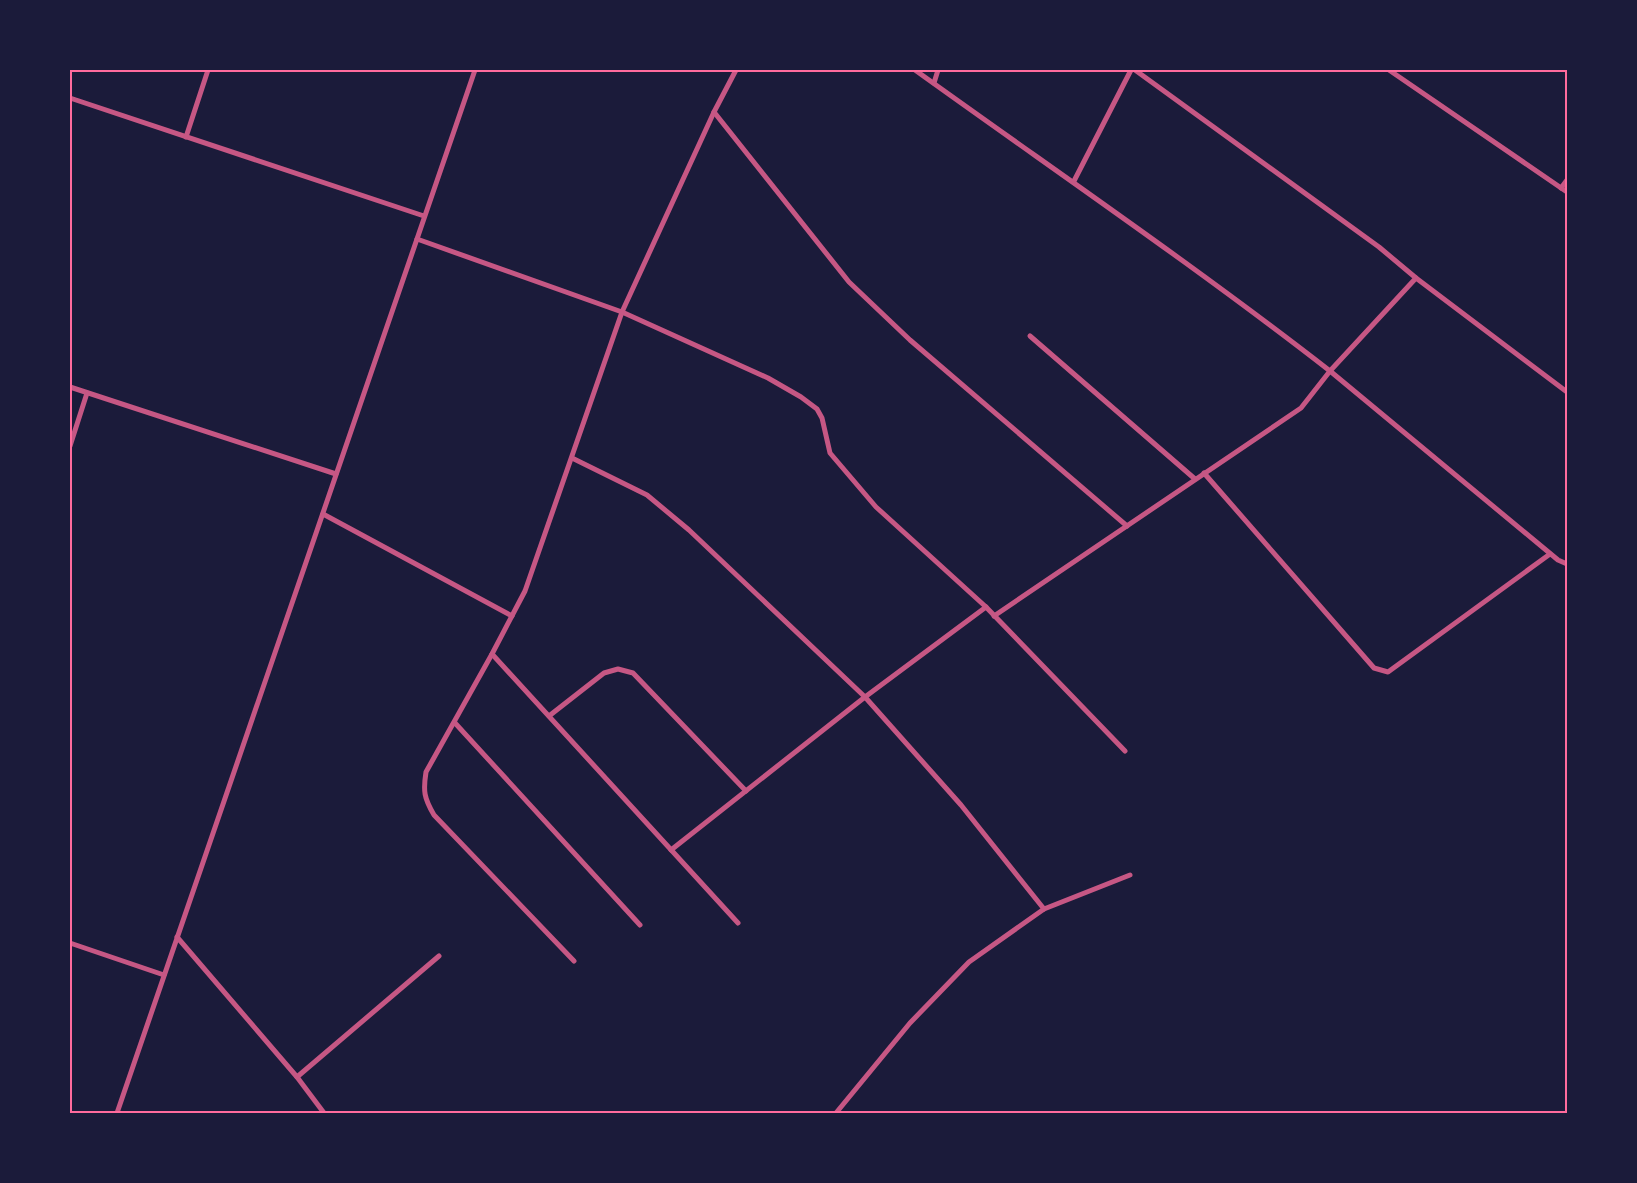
<svg xmlns="http://www.w3.org/2000/svg" width="1637" height="1183" font-family="Barlow,sans-serif">
  <style>
    .lines { fill: none; stroke-linecap: round; stroke-linejoin: round }
    .minor { stroke: #c65784; stroke-width: 5 }
    .neatline { fill: none; stroke: #ff6b9d; stroke-width: 2 }
  </style>
  <rect width="100%" height="100%" fill="#1b1b3a"/>
  <g class="lines">
    <g class="minor">
      <path d="M 915,70 C 1054,170 1195,266 1330,371 L 1301,408 L 994,616"/>
      <polyline points="1135,70 1379,247 1416,278 1567,392"/>
      <polyline points="1389,70 1567,192"/>
      <polyline points="934,83 938,70"/>
      <polyline points="70,98 424,216"/>
      <polyline points="714,112 849,282 910,340 1127,526"/>
      <polyline points="186,137 208,70"/>
      <polyline points="1074,181 1131,70"/>
      <polyline points="1561,188 1567,180"/>
      <polyline points="417,239 622,312 768,378 801,397 817,409 822,418 830,453 876,507 986,607 1125,751"/>
      <polyline points="1416,278 1330,371 1558,560 1567,564"/>
      <polyline points="1030,336 1195,479"/>
      <polyline points="70,387 336,474"/>
      <polyline points="70,446 87,393"/>
      <polyline points="572,458 647,495 689,530 865,697 961,805 1044,909"/>
      <polyline points="1204,473 1374,668 1388,672 1550,554"/>
      <polyline points="323,514 512,616"/>
      <polyline points="492,654 738,923"/>
      <polyline points="549,716 604,673 618,669 633,673 746,791"/>
      <polyline points="455,723 640,925"/>
      <polyline points="671,850 865,697 986,607"/>
      <polyline points="177,937 297,1077 324,1113"/>
      <polyline points="70,943 164,975"/>
      <path d="M 574,961 L 434,815 C 424,798 423,791 426,772 L 492,654 L 525,591 L 622,312 L 714,112 L 736,70"/>
      <polyline points="297,1077 439,956"/>
      <polyline points="117,1113 475,70"/>
      <polyline points="836,1113 910,1023 969,962 1044,909 1130,875"/>
    </g>
  </g>
  <rect width="1637" height="1183" fill="none" stroke="#1b1b3a" stroke-width="142"/>
  <rect x="71" y="71" width="1495" height="1041" class="neatline"/>
</svg>
